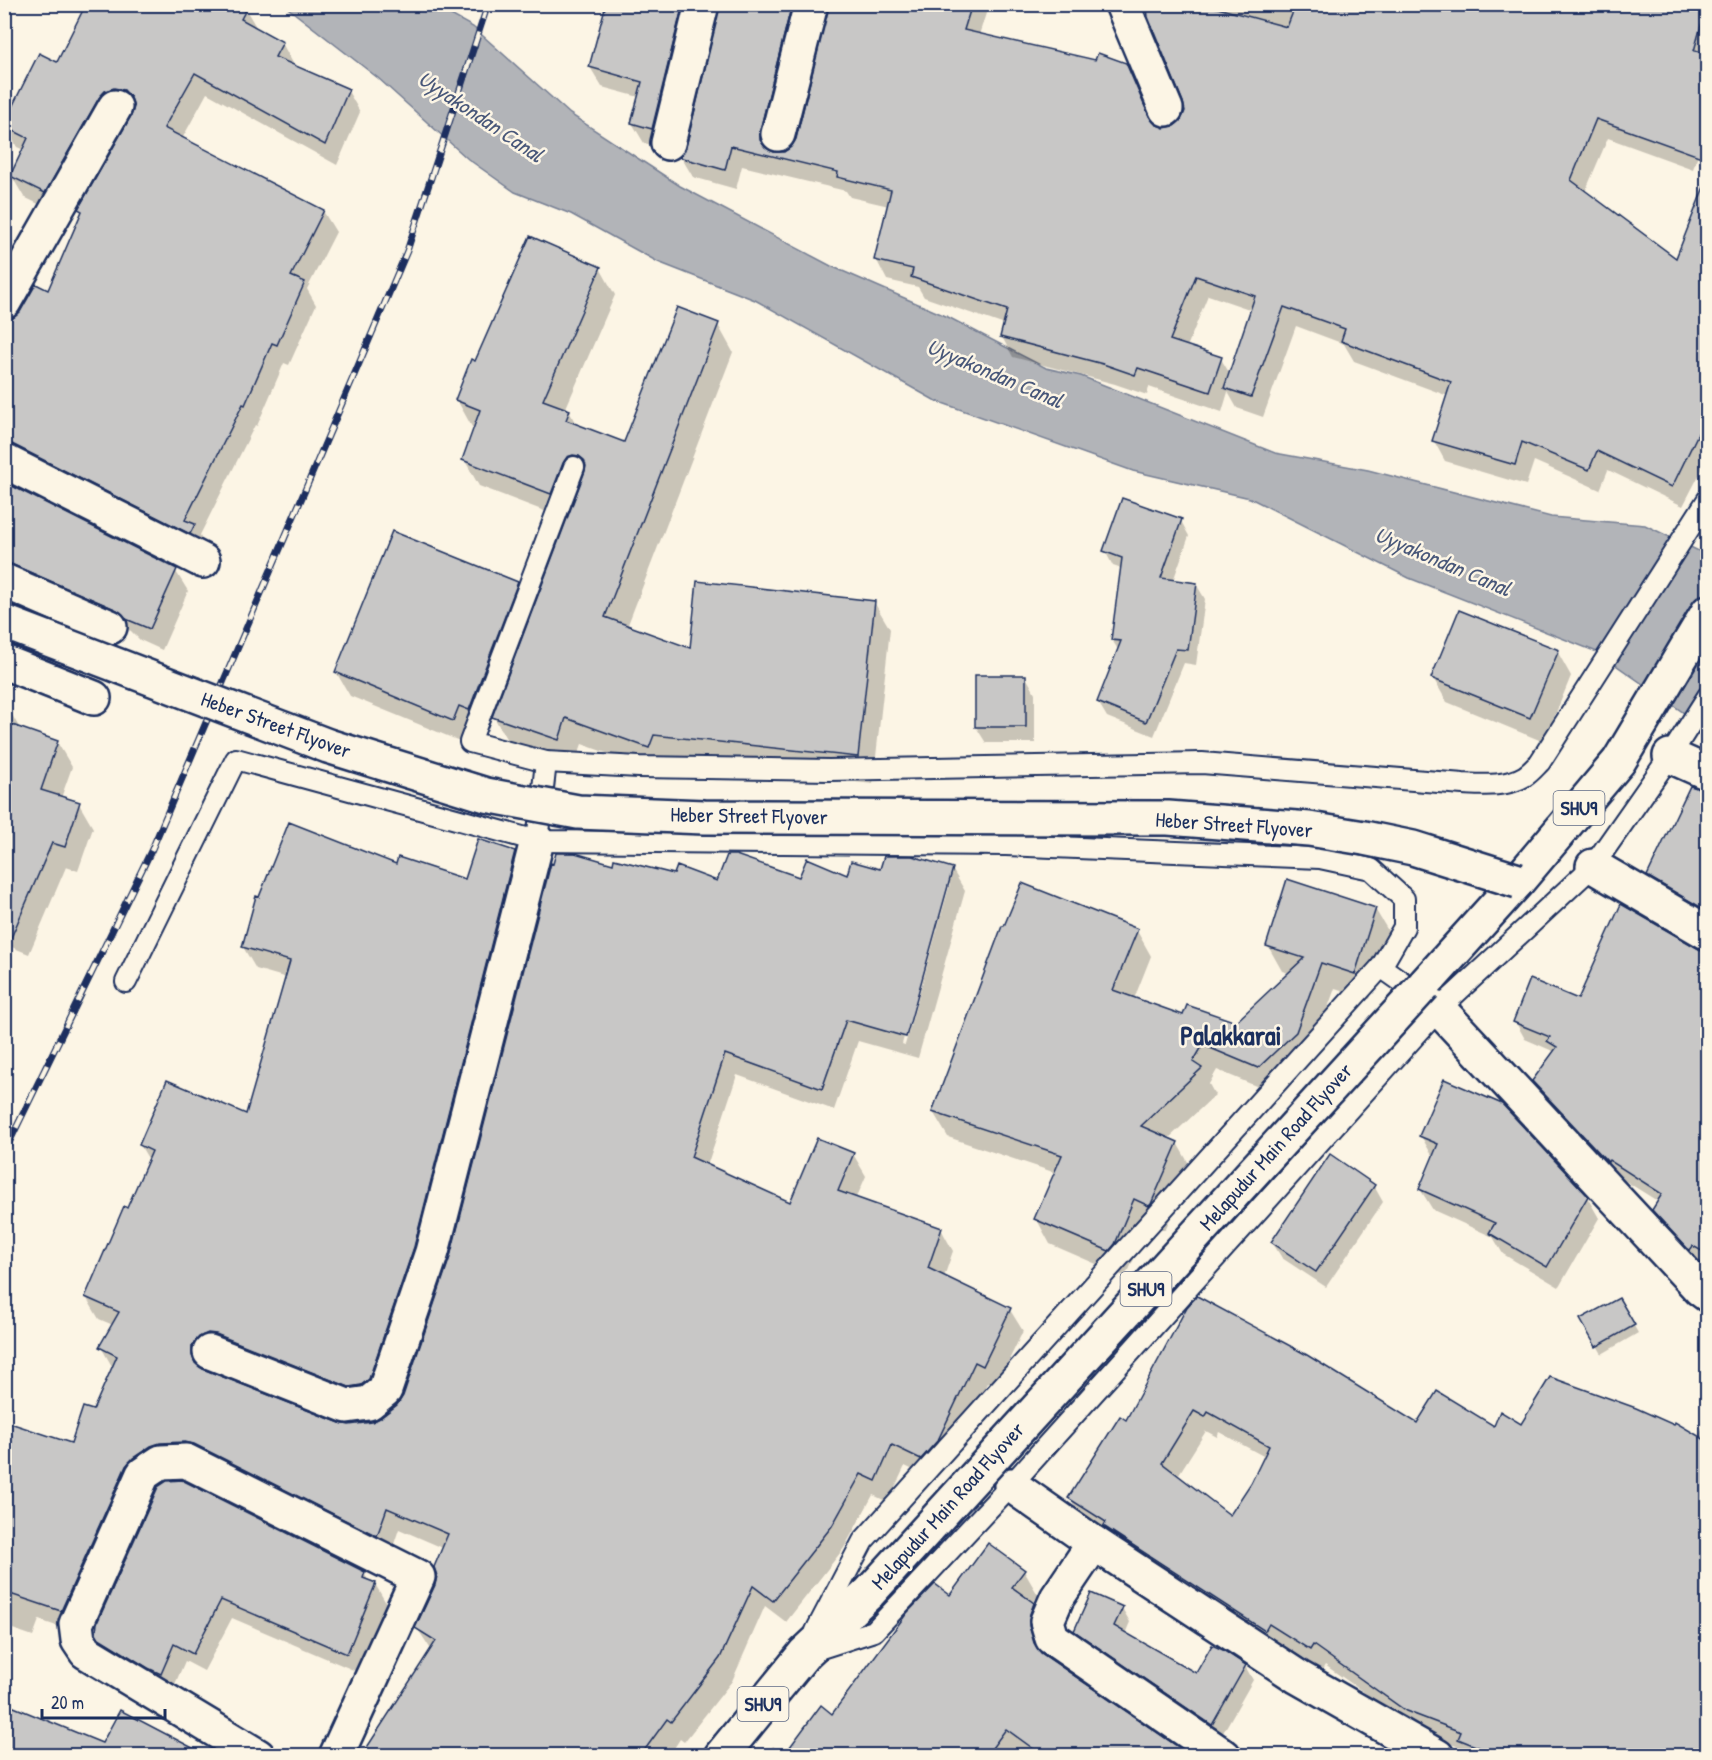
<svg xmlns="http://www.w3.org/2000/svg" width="1712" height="1760" font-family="'Patrick Hand',sans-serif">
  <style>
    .water { fill: #b2b4b8; stroke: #767f94; stroke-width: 1.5 }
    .shadow { fill: #0003; fill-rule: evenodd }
    .building { fill: #c8c7c6; stroke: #1b2f5e; stroke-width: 1.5; fill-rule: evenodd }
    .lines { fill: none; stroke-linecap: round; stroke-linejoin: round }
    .service-casing { stroke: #1b2f5e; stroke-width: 24 }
    .minor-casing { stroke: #1b2f5e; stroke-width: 38 }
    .tertiary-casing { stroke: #1b2f5e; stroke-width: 38 }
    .primary-casing { stroke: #1b2f5e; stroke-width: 38 }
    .service { stroke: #fcf5e5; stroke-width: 20 }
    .minor { stroke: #fcf5e5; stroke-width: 33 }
    .tertiary { stroke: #fcf5e5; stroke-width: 33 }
    .primary { stroke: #fcf5e5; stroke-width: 33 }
    .rail-casing { stroke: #1b2f5e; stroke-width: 7 }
    .rail { stroke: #fcf5e5; stroke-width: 4.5; stroke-dasharray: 14; stroke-linecap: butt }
    .tertiary-bridge-casing { stroke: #1b2f5e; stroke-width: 38; stroke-linecap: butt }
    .primary-bridge-casing { stroke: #1b2f5e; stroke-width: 38; stroke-linecap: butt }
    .tertiary-bridge { stroke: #fcf5e5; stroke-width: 33 }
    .primary-bridge { stroke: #fcf5e5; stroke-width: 33 }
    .labels { text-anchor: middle; stroke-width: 5; stroke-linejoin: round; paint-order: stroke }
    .shield { fill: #fcf5e5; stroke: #5e6a86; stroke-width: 1.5 }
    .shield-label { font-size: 20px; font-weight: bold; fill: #1b2f5e }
    .street-label { font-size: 21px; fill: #1b2f5e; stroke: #fcf5e5 }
    .water-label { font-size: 22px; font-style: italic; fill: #485779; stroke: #fcf5e5 }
    .district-label { font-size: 27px; font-weight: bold; fill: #1b2f5e; stroke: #fcf5e5 }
  </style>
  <rect width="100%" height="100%" fill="#fcf5e5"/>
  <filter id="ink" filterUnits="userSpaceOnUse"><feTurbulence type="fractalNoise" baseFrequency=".0167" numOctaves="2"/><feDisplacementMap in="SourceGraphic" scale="12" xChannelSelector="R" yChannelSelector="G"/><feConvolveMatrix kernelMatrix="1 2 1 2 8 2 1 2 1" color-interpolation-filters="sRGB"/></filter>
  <g filter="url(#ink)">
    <polygon class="water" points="284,5 433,5 473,27 570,114 680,186 831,266 948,317 1046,368 1081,376 1275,453 1368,470 1551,517 1645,525 1707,555 1707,729 1597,652 1409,578 1250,498 1133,471 934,400 755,300 658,262 571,214 515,192 468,159 378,78"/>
    <g class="shadow">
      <path d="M 608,4 L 989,4 L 979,35 L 1096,61 L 1125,64 L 1137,85 L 1154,126 L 1163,129 L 1173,128 L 1182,121 L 1186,111 L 1185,102 L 1149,17 L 1149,4 L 1708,4 L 1708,129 L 1693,169 L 1608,138 L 1585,192 L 1677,260 L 1708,183 L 1708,458 L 1683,506 L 1608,470 L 1600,490 L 1534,461 L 1526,485 L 1445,461 L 1434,441 L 1448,396 L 1354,361 L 1344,344 L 1296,326 L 1263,417 L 1237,408 L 1228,392 L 1222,412 L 1149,387 L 1147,395 L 1115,384 L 1013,357 L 1002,337 L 1005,325 L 924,297 L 918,287 L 887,280 L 876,259 L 889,206 L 850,197 L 846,191 L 742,166 L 736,189 L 693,177 L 681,157 L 688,148 L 720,6 L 708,6 L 663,148 L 644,143 L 632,123 L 639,97 L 602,87 L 590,67 ZM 828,5 L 831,7 L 797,140 L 793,148 L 784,153 L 771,152 L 804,20 L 817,6 ZM 1208,295 L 1252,310 L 1230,374 L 1221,359 L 1187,347 Z"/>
      <polygon points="246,10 258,30 282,43 294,65 293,67 348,91 360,112 337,165 207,93 182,139 323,211 336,232 307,289 316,305 289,365 284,363 257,426 255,425 200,535 206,546 4,468 4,322 14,320 48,292 83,213 80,209 134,111 127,109 57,213 24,197 11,175 24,150 17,147 5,126 58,64"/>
      <polygon points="600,268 615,295 565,410 569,411 577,426 625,444 718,325 733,352 627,627 692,650 874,602 890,629 873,784 669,761 664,774 582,744 574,766 509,744 494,717 568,520 479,486 464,459 475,428 472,427 457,400 476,363"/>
      <polygon points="4,484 175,570 188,591 162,650 140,640 131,631 25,585 4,586"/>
      <polygon points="1181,521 1189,536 1173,581 1196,584 1205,599 1196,665 1184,663 1154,736 1107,717 1098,702 1119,651 1112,640 1122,569 1113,566 1105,551"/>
      <polygon points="517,583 531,607 467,744 350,696 336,672"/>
      <polygon points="1557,651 1571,676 1544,742 1447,702 1433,678"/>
      <polygon points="1026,677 1035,693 1035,743 986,743 976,727"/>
      <polygon points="4,705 7,706 20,729 57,742 72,767 61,798 79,804 93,828 78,871 66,867 29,954 4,944"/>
      <polygon points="1691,788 1708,797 1708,922 1659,893 1649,876"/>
      <path d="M 514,852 L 527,874 L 381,1401 L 211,1359 L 204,1368 L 204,1371 L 340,1425 L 349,1426 L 372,1423 L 381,1419 L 398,1406 L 404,1397 L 614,866 L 718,882 L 848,877 L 882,871 L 952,869 L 965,891 L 918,1058 L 858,1041 L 834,1110 L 737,1075 L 707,1166 L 791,1204 L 853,1154 L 866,1176 L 856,1199 L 941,1229 L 953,1251 L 944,1277 L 1010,1310 L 1023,1331 L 996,1387 L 987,1383 L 950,1462 L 934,1480 L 905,1466 L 888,1502 L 873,1495 L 844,1548 L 786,1622 L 765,1606 L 732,1681 L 684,1742 L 680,1739 L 669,1756 L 364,1756 L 432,1651 L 417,1628 L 436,1585 L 443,1548 L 399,1529 L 390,1556 L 164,1468 L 74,1632 L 39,1620 L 33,1636 L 4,1626 L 4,1422 L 71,1445 L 94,1412 L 113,1368 L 101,1347 L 113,1325 L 99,1319 L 86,1297 L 149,1160 L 140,1145 L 247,1116 L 287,978 L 256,969 L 243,947 L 397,866 L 466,881 ZM 947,884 L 950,884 L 905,1045 L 902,1044 ZM 189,1348 L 200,1366 L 196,1366 Z"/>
      <polygon points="1375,909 1390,934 1370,999 1335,988 1310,1058 1273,1093 1217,1070 1209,1084 1215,1095 1168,1139 1177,1143 1192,1169 1165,1230 1149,1224 1129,1270 1124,1276 1050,1244 1036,1218 1056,1173 948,1137 933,1112 1137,931 1151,956 1134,999 1184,1017 1236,1024 1289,973 1282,971 1268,946"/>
      <polygon points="1699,951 1708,953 1708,1265 1703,1262 1701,1266 1664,1228 1654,1210 1659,1202 1619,1177 1618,1178 1544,1099 1534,1081 1555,1052 1525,1039 1515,1021 1579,1001"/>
      <polygon points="1421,1136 1587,1197 1599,1218 1559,1287 1503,1254 1493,1237 1433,1210 1420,1189 1433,1157"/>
      <polygon points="1374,1186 1383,1202 1326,1287 1282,1258 1272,1242"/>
      <polygon points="1619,1300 1638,1333 1602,1354 1582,1320"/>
      <path d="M 1189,1308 L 1417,1425 L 1495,1428 L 1522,1426 L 1698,1437 L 1708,1414 L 1708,1756 L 1469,1756 L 1466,1750 L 1419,1731 L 1325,1665 L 1322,1670 L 1281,1643 L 1277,1651 L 1082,1519 L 1070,1498 L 1127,1422 ZM 1206,1431 L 1217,1437 L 1219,1432 L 1265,1457 L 1252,1483 L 1231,1517 L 1177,1477 Z"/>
      <path d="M 159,1488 L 364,1573 L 369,1582 L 375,1584 L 386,1603 L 358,1672 L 232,1618 L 204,1671 L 185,1661 L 172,1691 L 112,1657 L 101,1637 ZM 107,1641 L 156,1670 L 154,1673 L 107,1645 Z"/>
      <polygon points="1024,1571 1038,1595 1033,1603 1048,1629 1043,1640 1044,1657 1187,1756 786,1756 821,1707 833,1716 951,1597"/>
      <polygon points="1122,1608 1130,1622 1125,1634 1197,1675 1245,1666 1253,1680 1220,1738 1084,1645 1076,1630"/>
      <polygon points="4,1704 103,1745 193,1750 194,1749 207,1756 4,1756"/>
      <polygon points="773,1746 785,1756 766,1756"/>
    </g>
    <g class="building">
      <polygon points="86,4 249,4 241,19 283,42 275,57 349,89 325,145 195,73 164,128 324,210 291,276 305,282 277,345 272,343 245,405 243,404 185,520 195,524 190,534 12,444 4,443 4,321 13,318 20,312 36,284 48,290 82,211 78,209 131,116 134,107 131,98 124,90 114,88 105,91 99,98 45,193 10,176 28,138 4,126 4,123 39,53 57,62"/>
      <polygon points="606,4 683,4 652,129 631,123 642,82 589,67"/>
      <polygon points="720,4 792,4 760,130 760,140 765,147 774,152 784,152 791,147 796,139 829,4 972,4 964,30 1095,60 1098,53 1126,63 1149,116 1155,124 1164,128 1174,126 1181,120 1185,111 1183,102 1148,17 1147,6 1203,4 1287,27 1296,4 1707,4 1694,51 1707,53 1707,159 1596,119 1571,180 1676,258 1705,184 1707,185 1707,415 1672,487 1597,451 1589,470 1522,442 1515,465 1432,441 1451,382 1341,341 1345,329 1284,307 1251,397 1224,388 1255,296 1196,276 1170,340 1222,357 1210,392 1138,368 1135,375 1103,364 1000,337 1007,310 911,277 913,269 874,260 891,190 837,177 838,172 731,146 725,170 679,157 686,147"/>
      <polygon points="530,236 601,267 543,400 570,410 566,420 624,442 677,307 719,323 605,617 690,648 697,581 875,601 858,757 654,735 649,748 566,718 559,740 492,717 585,471 586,466 584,460 579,456 573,455 567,457 563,463 551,494 462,460 480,410 455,400 471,359 475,361"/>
      <polygon points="4,482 177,569 150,629 126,619 117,610 11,564 4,563"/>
      <polygon points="1122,498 1182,519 1161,578 1197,583 1188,650 1176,649 1146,722 1097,702 1121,641 1111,640 1122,558 1103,551"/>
      <polygon points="392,531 518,582 469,710 459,706 453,721 335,672"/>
      <polygon points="1459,610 1559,650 1530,718 1431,678"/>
      <rect x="975" y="675" width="51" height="52"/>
      <polygon points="4,722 58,741 41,790 80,802 65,847 52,843 4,954"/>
      <polygon points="1690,786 1707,791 1707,911 1647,876"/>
      <polygon points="289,822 396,864 398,857 465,879 478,839 515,851 414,1247 369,1379 361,1385 349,1387 216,1334 208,1333 199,1337 192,1346 192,1355 195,1363 203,1369 340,1423 349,1425 372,1422 380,1418 397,1405 403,1396 450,1257 551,863 553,864 556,853 575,853 613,864 614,859 674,874 677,866 717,881 727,855 736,855 799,877 807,858 847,875 851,861 880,869 884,856 912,856 953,868 906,1037 846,1020 822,1089 725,1054 691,1157 790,1202 817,1138 854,1153 838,1191 942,1228 928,1268 1011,1308 983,1366 975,1362 938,1440 921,1459 892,1445 876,1481 861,1474 832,1526 773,1601 753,1586 720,1658 671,1722 667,1719 641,1755 362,1755 436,1641 415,1628 435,1585 437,1576 434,1567 448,1534 387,1508 377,1536 194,1444 185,1442 160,1443 151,1446 133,1458 126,1466 61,1611 4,1592 4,1421 71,1443 83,1407 93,1410 117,1356 99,1347 119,1312 85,1297 124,1206 127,1208 152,1151 139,1145 167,1080 246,1114 290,961 242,947 256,896 259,897"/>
      <polygon points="1287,879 1376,908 1355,974 1321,963 1296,1032 1258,1068 1203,1045 1193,1062 1202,1068 1141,1126 1178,1142 1151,1204 1149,1206 1134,1199 1115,1244 1109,1251 1034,1219 1062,1155 932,1112 1002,926 1004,926 1022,883 1138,929 1113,990 1183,1015 1187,1005 1236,1022 1304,958 1266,946"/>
      <polygon points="1621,904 1699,949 1707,952 1707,1254 1693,1246 1690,1250 1687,1248 1652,1210 1662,1194 1609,1160 1608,1162 1532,1081 1557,1047 1547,1041 1550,1037 1513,1022 1530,979 1578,999"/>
      <polygon points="1444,1079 1502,1104 1588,1196 1547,1267 1489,1233 1495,1223 1419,1189 1438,1144 1419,1136"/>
      <polygon points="1330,1154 1375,1185 1316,1272 1271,1242"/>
      <path d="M 1197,1296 L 1307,1355 L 1417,1423 L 1437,1391 L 1494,1426 L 1500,1411 L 1521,1424 L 1550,1377 L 1636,1408 L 1674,1425 L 1675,1422 L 1707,1441 L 1707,1755 L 1498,1755 L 1458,1739 L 1461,1732 L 1406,1711 L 1313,1645 L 1310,1650 L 1269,1624 L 1265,1631 L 1105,1527 L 1103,1527 L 1106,1522 L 1068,1498 L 1120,1416 L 1126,1420 L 1187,1307 ZM 1194,1411 L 1205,1417 L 1208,1412 L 1269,1446 L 1251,1483 L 1230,1515 L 1162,1463 Z"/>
      <polygon points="1619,1298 1635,1325 1596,1347 1580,1319"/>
      <polygon points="182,1480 365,1572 363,1578 376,1583 347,1654 221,1600 193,1654 174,1644 161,1674 148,1668 99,1638 96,1633 97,1623 158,1487 167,1481"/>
      <polygon points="988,1543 1025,1570 1012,1587 1034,1603 1030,1614 1029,1626 1034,1643 1041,1653 1190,1755 1042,1755 1006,1729 987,1755 784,1755 821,1705 832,1714 907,1613 935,1584 950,1595"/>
      <polygon points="1091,1593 1123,1607 1114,1626 1196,1673 1212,1645 1223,1650 1246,1665 1212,1725 1074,1631"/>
      <polygon points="4,1703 102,1743 120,1710 206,1755 4,1755"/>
    </g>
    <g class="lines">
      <g class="service-casing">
        <g id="service">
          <path d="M 574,467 L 470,742 L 546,762 L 639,767 L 829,770 L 1202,763 L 1463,784 C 1483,785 1507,787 1525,776 C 1531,772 1535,767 1540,762 L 1708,499"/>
          <polyline points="537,841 546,762"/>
          <polyline points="1381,967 1425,998"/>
          <polyline points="126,982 236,759 537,841 1006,845 1320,858 1371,869 1404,899 1404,927 1381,967 863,1541 816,1631"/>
          <polyline points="818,1649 874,1631 1011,1485 1439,1009 1593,866 1670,756 1708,696"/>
        </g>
      </g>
      <g class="minor-casing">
        <g id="minor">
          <polyline points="1122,4 1166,109"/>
          <polyline points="778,134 811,4"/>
          <polyline points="668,143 702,4"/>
          <polyline points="4,302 115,107"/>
          <polyline points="4,461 203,561"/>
          <polyline points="4,581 110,627"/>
          <polyline points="4,662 94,698"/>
          <polyline points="1670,756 1708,773"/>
          <polyline points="1593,866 1708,933"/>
          <polyline points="210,1352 347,1406 369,1403 385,1390 432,1252 537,841"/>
          <polyline points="1011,1485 1094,1543 1298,1677 1437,1756"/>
          <polyline points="1094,1543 1057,1598 1047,1621 1052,1638 1224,1756"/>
          <polyline points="258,1756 86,1652 78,1640 76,1624 143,1474 161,1462 186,1461 418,1577 336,1756"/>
        </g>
      </g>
      <g class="tertiary-casing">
        <polyline id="tertiary" points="1439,1009 1700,1289 1708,1295"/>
      </g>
      <g class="primary-casing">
        <g id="primary">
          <polyline points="1424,985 1518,881 1619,761 1708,612"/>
          <polyline points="721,1756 805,1653 869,1593"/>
        </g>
      </g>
      <use href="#service" class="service"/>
      <use href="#minor" class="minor"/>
      <use href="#tertiary" class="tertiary"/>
      <use href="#primary" class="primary"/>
      <g class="rail-casing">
        <polyline id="rail" points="4,1153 152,849 407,251 488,4"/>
      </g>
      <use href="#rail" class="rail"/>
      <g class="tertiary-bridge-casing">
        <polyline id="tertiary-bridge" points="4,622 328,746 486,795 578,812 704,817 1168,818 1309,829 1364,838 1413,848 1518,881"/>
      </g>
      <g class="primary-bridge-casing">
        <polyline id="primary-bridge" points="869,1593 1424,985"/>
      </g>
      <use href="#tertiary-bridge" class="tertiary-bridge"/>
      <use href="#primary-bridge" class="primary-bridge"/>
    </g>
  </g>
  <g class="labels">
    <g class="shield">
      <rect x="1553.5" y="791" width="51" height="34" rx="4.5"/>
      <rect x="1120.5" y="1272" width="51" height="34" rx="4.5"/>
      <rect x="737.5" y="1687" width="51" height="34" rx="4.5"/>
    </g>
    <g class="shield-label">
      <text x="1579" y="815">SHU9</text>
      <text x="1146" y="1296">SHU9</text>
      <text x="763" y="1711">SHU9</text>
    </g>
    <g class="street-label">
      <text transform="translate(276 725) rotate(20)" y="7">Heber Street Flyover</text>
      <text transform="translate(749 816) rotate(1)" y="7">Heber Street Flyover</text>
      <text transform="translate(1234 825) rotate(4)" y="7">Heber Street Flyover</text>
      <text transform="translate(1276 1147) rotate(-48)" y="7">Melapudur Main Road Flyover</text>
      <text transform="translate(948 1506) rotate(-48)" y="7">Melapudur Main Road Flyover</text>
    </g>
    <g class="water-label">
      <text transform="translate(481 116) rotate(34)" y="8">Uyyakondan Canal</text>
      <text transform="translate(995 373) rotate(23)" y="8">Uyyakondan Canal</text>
      <text transform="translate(1443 561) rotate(23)" y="8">Uyyakondan Canal</text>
    </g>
    <g class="district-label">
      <text x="1231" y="1045">Palakkarai</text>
    </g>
  </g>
  <rect width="1712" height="1760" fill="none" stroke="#fcf5e5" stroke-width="24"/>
  <rect x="12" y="12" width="1688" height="1736" fill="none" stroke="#1b2f5e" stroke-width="2" filter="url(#ink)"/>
  <path d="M42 1709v9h123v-9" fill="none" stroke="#1b2f5e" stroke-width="3"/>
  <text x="51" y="1709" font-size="18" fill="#1b2f5e" stroke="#fcf5e5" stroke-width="4.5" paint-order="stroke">20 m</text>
</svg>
